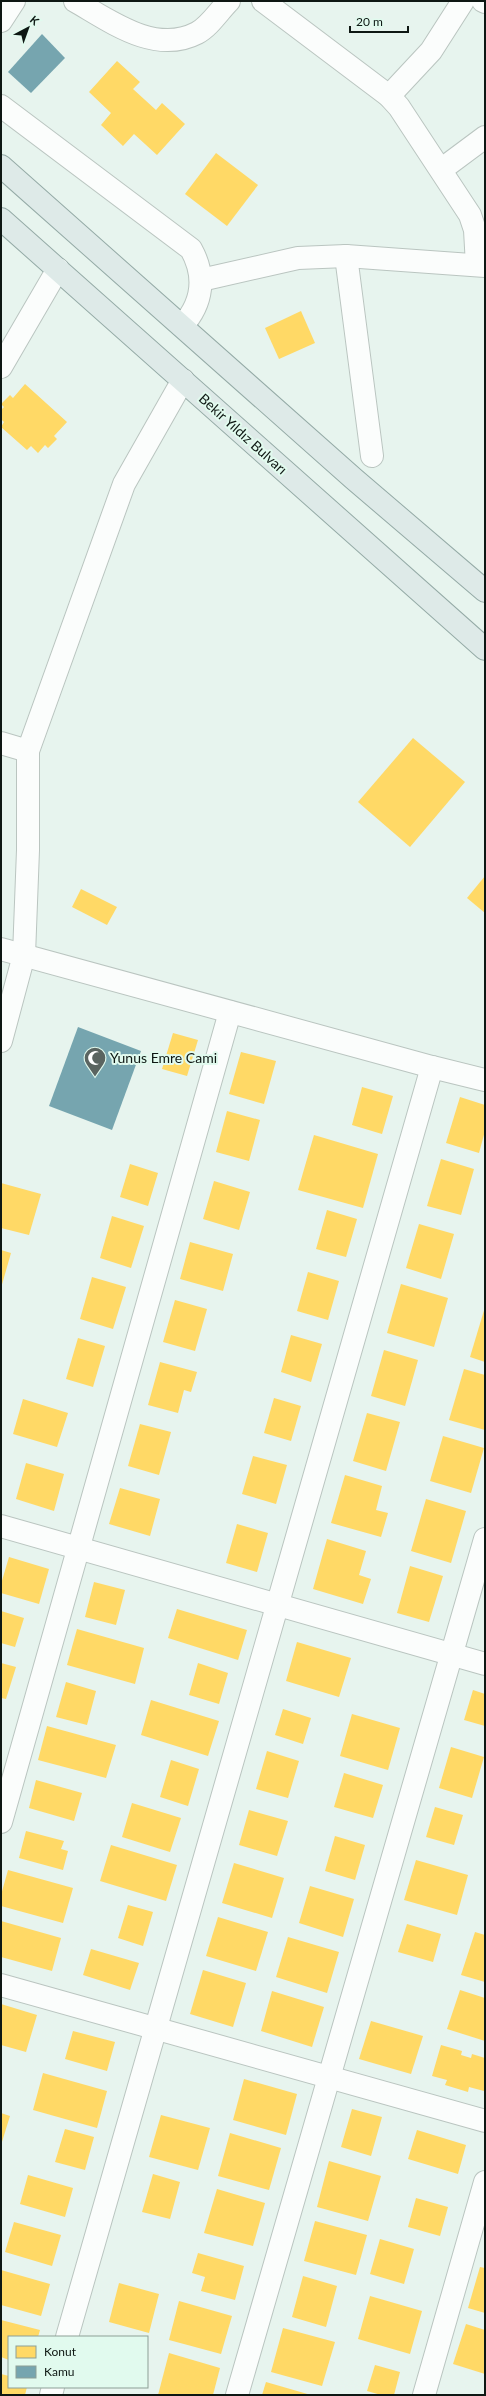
<svg xmlns="http://www.w3.org/2000/svg" width="486" height="2396" font-family="Lato,sans-serif">
  <style>
    .homes { fill: #ffd966 }
    .public { fill: #76a5af }
    .lines { fill: none; stroke-linecap: round; stroke-linejoin: round }
    .minor-casing { stroke: #bac5c0; stroke-width: 24 }
    .major-casing { stroke: #94aaa6; stroke-width: 24 }
    .minor { stroke: #fbfdfc; stroke-width: 22 }
    .major { stroke: #deeae8; stroke-width: 22 }
    .labels { text-anchor: middle; stroke-width: 4; stroke-linejoin: round; paint-order: stroke }
    .street-label { font-size: 14px; fill: #0e1713; stroke: #e1faee }
    .poi-label { font-size: 14px; fill: #0e1713; stroke: #e1faee; text-anchor: start }
  </style>
  <rect width="100%" height="100%" fill="#e7f4ee"/>
  <g class="homes">
    <polygon points="117,61 140,82 133,89 156,110 162,103 185,124 157,155 134,134 123,146 101,125 111,113 89,92"/>
    <polygon points="216,153 258,185 227,226 185,194"/>
    <polygon points="301,311 315,343 279,359 265,328"/>
    <polygon points="25,384 67,422 54,436 57,439 48,448 45,445 38,453 31,446 27,450 1,427 4,422 1,419 1,410 4,407 1,404 10,395 13,398"/>
    <polygon points="413,738 465,782 410,847 358,802"/>
    <polygon points="485,876 485,913 467,898"/>
    <polygon points="81,889 117,907 107,925 72,907"/>
    <polygon points="173,1033 198,1040 187,1076 162,1069"/>
    <polygon points="241,1052 276,1061 264,1104 229,1094"/>
    <polygon points="362,1087 393,1096 382,1134 352,1125"/>
    <polygon points="460,1097 485,1105 485,1131 479,1153 446,1143"/>
    <polygon points="227,1111 260,1120 249,1161 216,1152"/>
    <polygon points="314,1135 378,1154 363,1208 298,1190"/>
    <polygon points="441,1159 474,1169 461,1215 427,1206"/>
    <polygon points="130,1164 158,1173 148,1206 120,1197"/>
    <polygon points="214,1181 250,1192 239,1230 203,1219"/>
    <polygon points="1,1183 41,1194 29,1235 1,1228"/>
    <polygon points="327,1210 357,1219 346,1257 316,1249"/>
    <polygon points="112,1216 144,1226 131,1268 100,1258"/>
    <polygon points="419,1224 454,1234 441,1279 406,1268"/>
    <polygon points="190,1242 233,1254 223,1291 180,1279"/>
    <polygon points="1,1250 11,1253 1,1288"/>
    <polygon points="308,1272 339,1281 328,1320 297,1311"/>
    <polygon points="92,1277 126,1287 113,1329 80,1319"/>
    <polygon points="401,1284 448,1298 434,1347 387,1333"/>
    <polygon points="175,1300 207,1309 195,1351 163,1342"/>
    <polygon points="485,1307 485,1362 470,1357"/>
    <polygon points="291,1335 322,1344 311,1382 281,1372"/>
    <polygon points="78,1338 105,1346 93,1387 66,1379"/>
    <polygon points="384,1350 418,1360 405,1406 371,1396"/>
    <polygon points="160,1362 197,1372 191,1392 184,1390 178,1413 148,1405"/>
    <polygon points="464,1369 485,1375 485,1430 449,1420"/>
    <polygon points="274,1398 301,1406 291,1441 264,1433"/>
    <polygon points="23,1399 68,1413 57,1447 13,1434"/>
    <polygon points="367,1413 400,1422 386,1471 353,1461"/>
    <polygon points="140,1424 171,1432 159,1475 128,1466"/>
    <polygon points="443,1436 484,1448 471,1493 430,1481"/>
    <polygon points="253,1456 287,1465 276,1504 242,1494"/>
    <polygon points="26,1463 64,1474 54,1511 16,1499"/>
    <polygon points="345,1475 382,1486 376,1510 388,1513 381,1537 331,1523"/>
    <polygon points="120,1488 160,1499 150,1536 109,1524"/>
    <polygon points="426,1499 466,1511 451,1563 411,1551"/>
    <polygon points="237,1524 268,1533 257,1572 226,1563"/>
    <polygon points="327,1539 366,1551 359,1575 371,1579 363,1604 313,1589"/>
    <polygon points="9,1557 49,1569 39,1604 1,1593 1,1584"/>
    <polygon points="410,1566 443,1576 429,1622 397,1613"/>
    <polygon points="94,1582 125,1590 116,1625 85,1617"/>
    <polygon points="177,1609 247,1630 238,1660 168,1638"/>
    <polygon points="1,1611 24,1618 15,1647 1,1643"/>
    <polygon points="77,1629 144,1648 135,1684 67,1665"/>
    <polygon points="297,1642 351,1658 339,1697 286,1681"/>
    <polygon points="1,1663 16,1667 6,1699 1,1698"/>
    <polygon points="198,1663 228,1673 219,1704 189,1695"/>
    <polygon points="66,1682 96,1691 87,1725 56,1717"/>
    <polygon points="473,1690 485,1694 485,1726 464,1720"/>
    <polygon points="151,1700 219,1721 208,1756 141,1735"/>
    <polygon points="283,1709 311,1718 303,1744 275,1735"/>
    <polygon points="352,1714 400,1728 388,1770 340,1756"/>
    <polygon points="47,1726 116,1745 106,1778 38,1760"/>
    <polygon points="451,1747 484,1757 472,1798 439,1788"/>
    <polygon points="267,1751 299,1761 288,1798 256,1789"/>
    <polygon points="171,1760 199,1769 188,1806 160,1797"/>
    <polygon points="344,1773 383,1785 373,1818 334,1807"/>
    <polygon points="36,1780 82,1793 74,1821 29,1808"/>
    <polygon points="132,1803 181,1818 170,1852 122,1837"/>
    <polygon points="435,1807 463,1815 454,1845 426,1837"/>
    <polygon points="249,1810 288,1821 277,1856 239,1845"/>
    <polygon points="26,1831 64,1841 61,1849 68,1851 63,1870 19,1858"/>
    <polygon points="335,1836 365,1845 355,1880 325,1871"/>
    <polygon points="111,1845 177,1865 166,1901 100,1881"/>
    <polygon points="416,1860 468,1875 457,1915 404,1900"/>
    <polygon points="234,1863 284,1878 272,1918 222,1903"/>
    <polygon points="8,1870 73,1888 63,1923 1,1906 1,1895"/>
    <polygon points="310,1886 354,1899 343,1937 299,1923"/>
    <polygon points="128,1905 153,1912 143,1946 118,1938"/>
    <polygon points="218,1917 268,1932 256,1971 206,1956"/>
    <polygon points="1,1921 61,1938 52,1971 1,1957"/>
    <polygon points="407,1924 441,1934 433,1962 398,1952"/>
    <polygon points="475,1932 485,1935 485,1982 461,1975"/>
    <polygon points="288,1937 339,1952 327,1993 276,1977"/>
    <polygon points="91,1949 139,1963 130,1990 83,1975"/>
    <polygon points="203,1970 246,1983 233,2027 190,2014"/>
    <polygon points="460,1990 485,1998 485,2041 447,2029"/>
    <polygon points="272,1991 324,2007 312,2047 261,2031"/>
    <polygon points="1,2004 37,2015 26,2052 1,2045"/>
    <polygon points="371,2021 423,2036 411,2074 359,2059"/>
    <polygon points="73,2031 115,2042 107,2071 65,2059"/>
    <polygon points="441,2045 462,2051 461,2055 471,2058 472,2054 485,2058 484,2091 469,2087 468,2092 445,2085 447,2080 432,2076"/>
    <polygon points="43,2073 107,2091 97,2128 33,2110"/>
    <polygon points="244,2079 297,2094 286,2135 233,2120"/>
    <polygon points="352,2109 382,2117 371,2156 341,2147"/>
    <polygon points="1,2113 10,2116 1,2145"/>
    <polygon points="161,2115 210,2128 198,2170 149,2157"/>
    <polygon points="65,2129 94,2137 85,2170 55,2162"/>
    <polygon points="417,2130 466,2145 458,2174 408,2159"/>
    <polygon points="230,2133 281,2148 269,2190 218,2176"/>
    <polygon points="329,2161 381,2176 368,2221 317,2207"/>
    <polygon points="153,2174 180,2182 170,2219 142,2212"/>
    <polygon points="28,2175 73,2188 65,2217 20,2204"/>
    <polygon points="217,2189 265,2203 253,2246 204,2233"/>
    <polygon points="416,2198 448,2207 440,2236 408,2227"/>
    <polygon points="315,2221 367,2235 356,2275 304,2261"/>
    <polygon points="14,2222 61,2235 52,2266 5,2252"/>
    <polygon points="380,2239 414,2249 404,2284 370,2274"/>
    <polygon points="198,2253 244,2266 235,2300 201,2291 205,2277 192,2273"/>
    <polygon points="480,2267 485,2268 485,2313 468,2308"/>
    <polygon points="1,2270 50,2284 41,2316 1,2305"/>
    <polygon points="303,2276 337,2286 326,2327 292,2317"/>
    <polygon points="119,2283 159,2294 149,2333 109,2322"/>
    <polygon points="370,2296 422,2311 410,2354 358,2339"/>
    <polygon points="179,2301 232,2316 221,2354 169,2340"/>
    <polygon points="1,2320 40,2330 38,2337 9,2337 9,2360 1,2357"/>
    <polygon points="466,2324 485,2330 485,2374 453,2364"/>
    <polygon points="283,2328 335,2342 322,2386 271,2372"/>
    <polygon points="169,2353 220,2368 213,2395 158,2395"/>
    <polygon points="375,2365 400,2372 394,2395 381,2395 367,2391"/>
    <polygon points="1,2374 9,2376 9,2387 27,2387 25,2395 1,2395"/>
    <polygon points="266,2382 311,2395 262,2395"/>
  </g>
  <g class="public">
    <polygon points="42,34 65,58 31,93 8,72"/>
    <polygon points="78,1027 141,1051 112,1130 49,1106"/>
  </g>
  <g class="lines">
    <g class="minor-casing">
      <g id="minor">
        <path d="M 75,1 C 110,21 155,55 197,33 C 209,27 219,11 229,1"/>
        <polyline points="263,1 389,96 399,107 470,215 475,230 477,265"/>
        <polyline points="483,1 485,2"/>
        <polyline points="1,21 14,1"/>
        <polyline points="389,96 431,51 463,1"/>
        <path d="M 1,106 L 191,249 C 206,276 203,303 182,326"/>
        <polyline points="442,169 485,137"/>
        <polyline points="346,256 372,456"/>
        <polyline points="201,280 298,258 346,256 485,266"/>
        <polyline points="1,367 58,269"/>
        <polyline points="1,743 28,751 28,850 24,955 1,1041"/>
        <polyline points="28,751 124,484 183,380"/>
        <polyline points="1,949 432,1067 485,1080"/>
        <polyline points="1,1526 485,1664"/>
        <polyline points="1,1822 230,1012"/>
        <polyline points="1,1985 485,2121"/>
        <polyline points="67,2337 432,1067"/>
        <polyline points="51,2395 53,2387"/>
        <polyline points="237,2395 485,1539"/>
        <polyline points="424,2395 485,2182"/>
      </g>
    </g>
    <g class="major-casing">
      <g id="major">
        <polyline points="1,166 354,479 485,591"/>
        <polyline points="1,219 485,649"/>
      </g>
    </g>
    <use href="#minor" class="minor"/>
    <use href="#major" class="major"/>
  </g>
  <defs>
    <g id="mosque-pin" transform="scale(1.15)"><path d="M0 17L-7.5 6A9.5 9.5 0 1 1 7.5 6Z" fill="#5a6460" stroke="#e1faee"/><path d="M3.5-4.9A6 6 0 1 0 3.5 4.9A5 5 0 1 1 3.5-4.9Z" fill="#fff"/></g>
  </defs>
  <g fill-rule="evenodd">
    <use href="#mosque-pin" x="95" y="1058"/>
  </g>
  <g class="labels">
    <g class="street-label">
      <text transform="translate(243 434) rotate(42)" y="5">Bekir Yıldız Bulvarı</text>
    </g>
    <g class="poi-label">
      <text x="110" y="1063">Yunus Emre Cami</text>
    </g>
  </g>
  <rect width="486" height="2396" fill="none" stroke="#0e1713" stroke-width="4"/>
  <rect x="8" y="2336" width="140" height="52" fill="#e1faee" stroke="#8d9f96"/>
  <rect x="16" y="2346" width="20" height="12" fill="#ffd966" stroke="#8d9f96"/>
  <text x="44" y="2356" font-size="12" fill="#0e1713">Konut</text>
  <rect x="16" y="2366" width="20" height="12" fill="#76a5af" stroke="#8d9f96"/>
  <text x="44" y="2376" font-size="12" fill="#0e1713">Kamu</text>
  <g transform="translate(28 28) rotate(41)" stroke="#e1faee" stroke-width="3" paint-order="stroke">
  <path d="M0-3L7 15L0 10L-7 15Z" fill="#0e1713"/>
  <text y="-6" font-size="11" font-weight="bold" text-anchor="middle" fill="#0e1713">K</text>
  </g>
  <path d="M350 26v6h58v-6" fill="none" stroke="#0e1713" stroke-width="2"/>
  <text x="356" y="26" font-size="12" fill="#0e1713" stroke="#e1faee" stroke-width="3" paint-order="stroke">20 m</text>
</svg>
